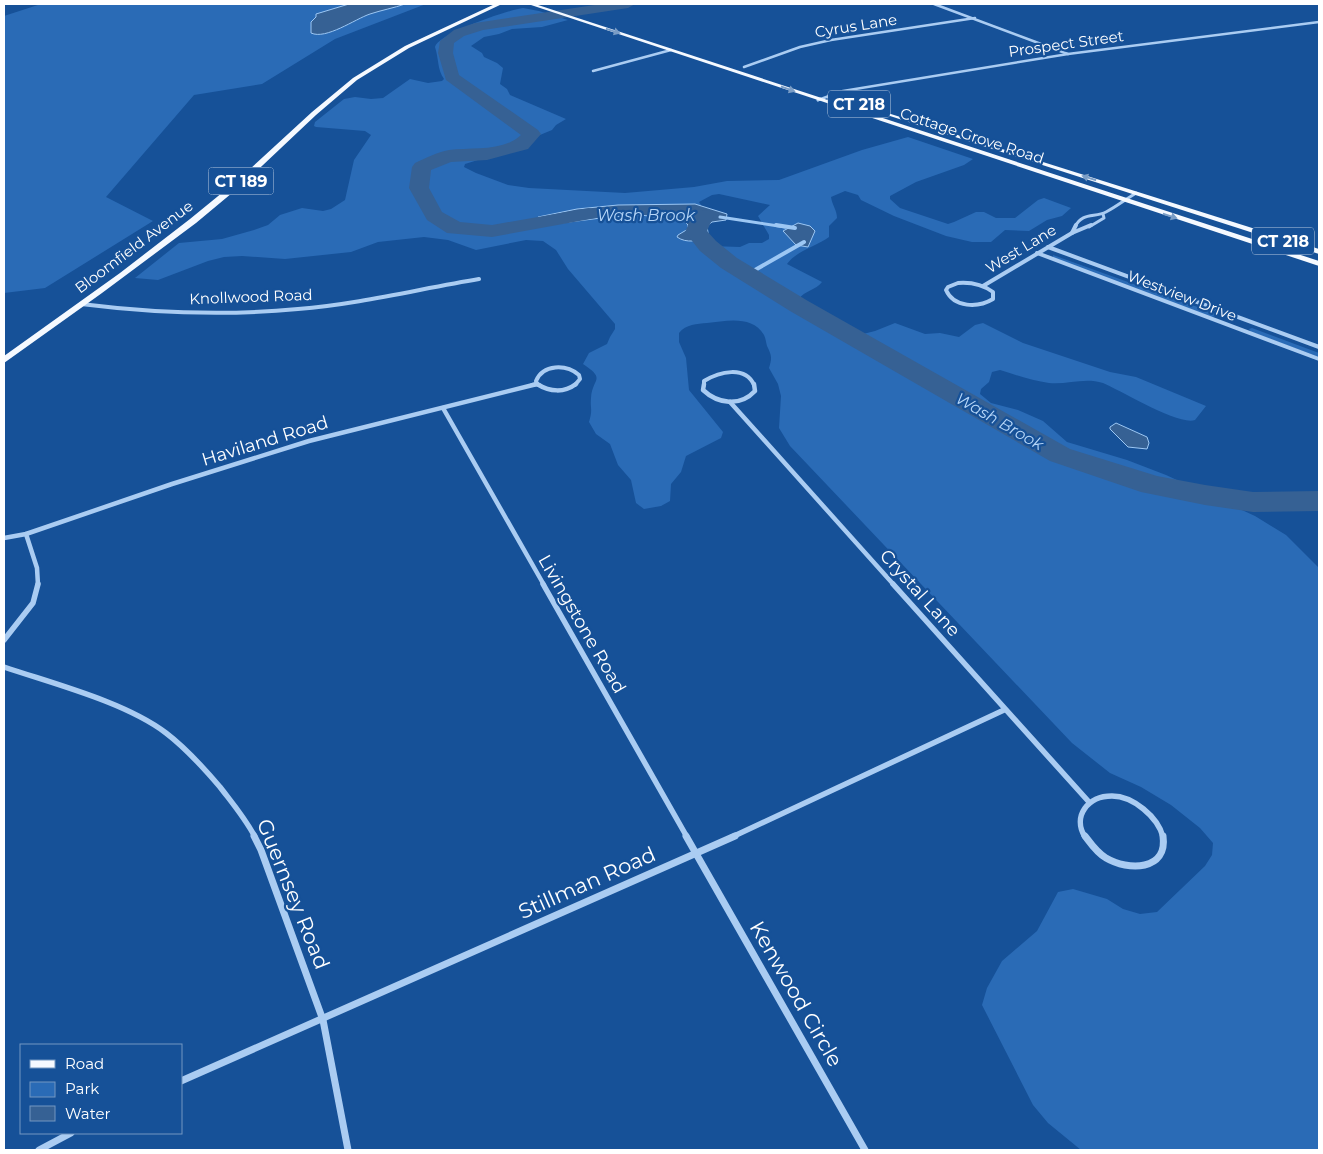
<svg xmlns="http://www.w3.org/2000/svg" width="1323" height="1154" font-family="Montserrat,sans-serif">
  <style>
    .green { fill: #2a6bb6; fill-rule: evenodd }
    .water { fill: #366194; stroke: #9cc7f4 }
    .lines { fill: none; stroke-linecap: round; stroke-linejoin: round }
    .stream-far1 { stroke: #9cc7f4; stroke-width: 3 }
    .stream { stroke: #9cc7f4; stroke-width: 4 }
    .river { fill: #366194; fill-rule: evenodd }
    .minor-far5 { stroke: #aaccf2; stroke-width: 2.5 }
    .minor-far4 { stroke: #aaccf2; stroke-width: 3 }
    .minor-far3 { stroke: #aaccf2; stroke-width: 4 }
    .minor-far2 { stroke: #aaccf2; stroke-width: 4.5 }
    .minor-far1 { stroke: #aaccf2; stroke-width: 5.5 }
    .minor { stroke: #aaccf2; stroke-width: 7 }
    .primary { fill: #f5f9ff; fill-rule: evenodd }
    .oneway { fill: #7a9dc6 }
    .labels { text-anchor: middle; stroke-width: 4.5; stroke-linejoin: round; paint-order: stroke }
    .far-street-label { font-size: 15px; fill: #fff; stroke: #165198 }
    .shield { fill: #165198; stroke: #b9cbe0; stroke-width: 1 }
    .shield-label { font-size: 16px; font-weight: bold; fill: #fff }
    .far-water-label { font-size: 16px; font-style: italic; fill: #b6d6f8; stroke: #165198 }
    .street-label { font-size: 18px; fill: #fff; stroke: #165198 }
    .near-street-label { font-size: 21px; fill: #fff; stroke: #165198 }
  </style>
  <rect width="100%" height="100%" fill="#165198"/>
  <g class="green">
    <polygon points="41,4 426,4 335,39 262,84 194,95 106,197 153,221 45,288 4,293 4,16"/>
    <path d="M 523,8 L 539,11 L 568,20 L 542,27 L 512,29 L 499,34 L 484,37 L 471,46 L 482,53 L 484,57 L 497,63 L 503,68 L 500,84 L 507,89 L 510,95 L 566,119 L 556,125 L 552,130 L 523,142 L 513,149 L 465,164 L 464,167 L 476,173 L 508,185 L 529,188 L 625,193 L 694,187 L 727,181 L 779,180 L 862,150 L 908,137 L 973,159 L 964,165 L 916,182 L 890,196 L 890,199 L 900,208 L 948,224 L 954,222 L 976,212 L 984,212 L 996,218 L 1015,218 L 1038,200 L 1044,198 L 1071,208 L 1062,216 L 1047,220 L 1029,231 L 1005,230 L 991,242 L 972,242 L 946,236 L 894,216 L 861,200 L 858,195 L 845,191 L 831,197 C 832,205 837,210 837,218 L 829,226 L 829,237 C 817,246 796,251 787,264 L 822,282 C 816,290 804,291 799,299 L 829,318 L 858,332 L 863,334 L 875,331 L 895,323 L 925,334 L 940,333 L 959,337 L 975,325 L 983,323 L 1023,343 L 1110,372 L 1136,377 L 1206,406 L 1195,420 C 1179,426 1120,390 1103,383 C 1084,377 1067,385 1049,383 C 1033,381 1016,375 1000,370 L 992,372 L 989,382 L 981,389 L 980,394 L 991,403 L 1018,410 L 1043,421 L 1067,442 L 1127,460 L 1166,475 L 1255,516 L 1286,535 L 1319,568 L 1319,1150 L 1081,1150 L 1048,1123 L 1033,1105 L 982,1005 L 987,988 L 1002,961 L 1037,931 L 1058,892 L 1073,889 L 1107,899 L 1123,909 L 1140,914 L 1157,912 L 1205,866 L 1212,855 L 1213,843 L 1200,828 L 1171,805 L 1141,787 L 1110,773 L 1072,743 L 790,446 L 779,428 L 781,396 L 778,384 L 769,368 C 772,358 772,356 767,346 C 766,343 766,339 764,335 C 752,315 727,321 707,323 C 697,324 686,324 679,333 L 679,342 L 686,358 L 689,390 L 723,432 L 721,438 L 686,456 L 681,472 L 671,484 L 670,501 L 661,506 L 644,509 L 636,503 L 631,480 L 618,465 L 610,444 L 596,434 L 589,422 C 593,409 590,409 591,398 C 592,378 607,380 583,364 L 589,353 L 607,344 L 610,337 L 615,329 L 615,324 L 568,269 L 556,250 L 543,241 L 526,240 L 476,250 L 448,240 L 424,237 L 378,242 L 351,252 L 285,259 L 242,256 L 224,257 L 208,261 L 158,280 L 135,278 L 179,243 L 222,239 L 254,230 L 268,225 L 280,215 L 302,208 L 323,211 L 331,209 L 345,200 L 354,160 L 371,135 L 365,131 L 316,127 L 314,126 L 315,122 L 344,99 L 355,97 L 371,99 L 383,98 L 410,79 L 428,83 L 442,81 L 444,79 C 437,69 439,59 435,47 C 438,34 508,10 523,8 ZM 719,194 L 770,205 L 758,216 L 769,235 L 769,239 L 762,243 L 749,243 L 740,247 L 710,246 L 701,235 L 701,205 L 699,202 L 712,195 Z"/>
    <polygon points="1053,255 1214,313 1217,316 1211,317 1053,258"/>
    <polygon points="1252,328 1319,353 1319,357 1251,332 1249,329"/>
  </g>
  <g class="water">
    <path d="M 349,4 L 405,4 C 394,8 382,10 370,14 C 355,19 326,40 311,33 L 311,22 L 316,17 L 316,14 Z"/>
    <path d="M 695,204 L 727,214 L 726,220 L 712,222 L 707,226 L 709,239 C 698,240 687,244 677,237 L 678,235 L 688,229 L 688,225 L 684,221 L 641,215 L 609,217 L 553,224 L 540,221 L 538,217 L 577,209 L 618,205 Z"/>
    <polygon points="798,223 810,226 815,231 808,247 796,245 783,231"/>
    <polygon points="1116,423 1147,437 1149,443 1147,449 1128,447 1110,429 1110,427"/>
  </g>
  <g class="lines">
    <polyline class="stream-far1" points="720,217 785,227"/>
    <g class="stream">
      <polyline points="776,225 795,228"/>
      <polyline points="748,274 804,242"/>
    </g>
    <g class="river">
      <path d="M 601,4 L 635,4 L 628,8 L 483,30 L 464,36 L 454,43 L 453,53 L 459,75 L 538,130 L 541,134 L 528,149 L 487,160 L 451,162 L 431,170 L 429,188 L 442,212 L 460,222 L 492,225 L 589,208 L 596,210 L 600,214 L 596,218 L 492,237 L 447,233 L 427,220 L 409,188 L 412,167 L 415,163 C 426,158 437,152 449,150 C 472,147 503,152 521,135 L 446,80 L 438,53 L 440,41 L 454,30 L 475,23 Z"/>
      <polygon points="686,208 710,211 714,215 707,231 716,241 737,258 808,301 1070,449 1157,476 1205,485 1253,492 1319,491 1319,511 1253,512 1205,505 1141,492 1050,461 790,311 721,268 700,251 685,232 690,221 679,218 675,214 679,210"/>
    </g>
    <g class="minor-far5">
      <polyline points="934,4 1068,54"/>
      <polyline points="744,67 800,47 831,40 975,18"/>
      <polyline points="593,71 671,50"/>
      <polyline points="818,100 843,91 1068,54 1319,22"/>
    </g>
    <g class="minor-far4">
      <polyline points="818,100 820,99"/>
      <path d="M 1075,227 C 1082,212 1095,218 1106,212 C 1116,207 1126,199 1136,193"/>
      <polyline points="1089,227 1104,218 1103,214"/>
    </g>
    <g class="minor-far3">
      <polyline points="1072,233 1076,225"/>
      <polyline points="1048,247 1319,347"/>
      <polyline points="1037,253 1319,359"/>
      <path d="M 958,283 C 971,282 982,284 993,292 L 993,299 C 978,308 954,308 946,290 L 948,287 Z"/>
      <polyline points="983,286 1072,233 1091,225"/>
      <path d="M 81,304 C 153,313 226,316 298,309 C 359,304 419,289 479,279"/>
      <polyline points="537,384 539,385"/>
      <path d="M 537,384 L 536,381 C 543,364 566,364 579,375 L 580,379 L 575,385"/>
      <polyline points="532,385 537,384"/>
      <path d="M 704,385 L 704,381 C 719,372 745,365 754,385"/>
    </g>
    <g class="minor-far2">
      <path d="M 537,384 C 550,392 564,393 576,384"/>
      <path d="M 704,384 L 703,390 C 718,404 740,407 755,391 L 754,384"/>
      <polyline points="730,402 894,585"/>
      <polyline points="443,408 544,585"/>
      <polyline points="26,534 37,568 38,585"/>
      <polyline points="4,538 26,534 172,484 309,441 537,384"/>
    </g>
    <g class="minor-far1">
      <polyline points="543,584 687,837"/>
      <polyline points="893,584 1089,802"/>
      <polyline points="4,640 33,603 38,584"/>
      <path d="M 4,667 C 54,684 125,702 166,733 C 187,749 203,767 220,787 C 233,804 245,818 255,837"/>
      <polyline points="732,837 1004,710"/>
      <path d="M 1085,837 C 1072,816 1088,796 1112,796 C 1133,796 1158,817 1163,837"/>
    </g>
    <g class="minor">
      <polyline points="254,836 261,850 323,1020 348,1150"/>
      <polyline points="686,836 865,1150"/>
      <path d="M 1085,836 C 1091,844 1097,853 1106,858 C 1128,871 1168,871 1163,836"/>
      <polyline points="181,1081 735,836"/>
      <polyline points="39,1150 71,1133"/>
    </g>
    <g class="primary">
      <polygon points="495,4 502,4 409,48 357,80 316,115 244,183 196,223 102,293 4,363 4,356 120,273 190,219 239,179 312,112 353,78 405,46"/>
      <polygon points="528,4 535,4 1319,261 1319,266"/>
      <polygon points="859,104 1319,249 1319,254 859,106"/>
    </g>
  </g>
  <defs><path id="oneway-solid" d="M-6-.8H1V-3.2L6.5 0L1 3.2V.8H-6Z" transform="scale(1.25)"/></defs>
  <g class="oneway">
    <use href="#oneway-solid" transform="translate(613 31) rotate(18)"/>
    <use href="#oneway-solid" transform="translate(788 89) rotate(19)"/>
    <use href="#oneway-solid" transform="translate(1089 178) rotate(-162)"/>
    <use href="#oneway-solid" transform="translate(1170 216) rotate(18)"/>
  </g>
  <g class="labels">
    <g class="far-street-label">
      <text transform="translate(856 26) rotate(-9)" y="5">Cyrus Lane</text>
      <text transform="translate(1066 44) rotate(-8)" y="5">Prospect Street</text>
      <text transform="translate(972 136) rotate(18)" y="5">Cottage Grove Road</text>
      <text transform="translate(134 247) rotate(-37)" y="5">Bloomfield Avenue</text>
      <text transform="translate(1021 249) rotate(-31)" y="5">West Lane</text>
      <text transform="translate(1182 296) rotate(21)" y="5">Westview Drive</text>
      <text transform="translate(251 297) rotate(-2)" y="5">Knollwood Road</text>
    </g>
    <g class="shield">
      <rect x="828" y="90.5" width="62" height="27" rx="4"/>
      <rect x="208.5" y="167.5" width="65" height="27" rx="4"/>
      <rect x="1252" y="227.5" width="62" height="27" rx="4"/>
    </g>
    <g class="shield-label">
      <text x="859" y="110">CT 218</text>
      <text x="241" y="187">CT 189</text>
      <text x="1283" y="247">CT 218</text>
    </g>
    <g class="far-water-label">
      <text x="646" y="221">Wash Brook</text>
      <text transform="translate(1000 421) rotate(30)" y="6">Wash Brook</text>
    </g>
    <g class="street-label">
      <text transform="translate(265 441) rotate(-17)" y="6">Haviland Road</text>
      <text transform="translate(920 593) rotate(48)" y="6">Crystal Lane</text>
      <text transform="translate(582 624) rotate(60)" y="6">Livingstone Road</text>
    </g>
    <g class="near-street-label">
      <text transform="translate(587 883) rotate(-24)" y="7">Stillman Road</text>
      <text transform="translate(293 894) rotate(68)" y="7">Guernsey Road</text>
      <text transform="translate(796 994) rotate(60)" y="7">Kenwood Circle</text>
    </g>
  </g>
  <rect width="1323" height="1154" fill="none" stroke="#ffffff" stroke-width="10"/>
  <rect x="20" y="1044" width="162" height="90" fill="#165198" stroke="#7397c1"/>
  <rect x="30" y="1060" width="25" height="8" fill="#f5f9ff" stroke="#7397c1"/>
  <text x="65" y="1069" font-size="15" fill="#ffffff">Road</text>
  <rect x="30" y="1082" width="25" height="15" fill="#2a6bb6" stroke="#7397c1"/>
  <text x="65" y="1094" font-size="15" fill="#ffffff">Park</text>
  <rect x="30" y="1106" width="25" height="15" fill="#366194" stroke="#7397c1"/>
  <text x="65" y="1119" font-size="15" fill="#ffffff">Water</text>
</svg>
